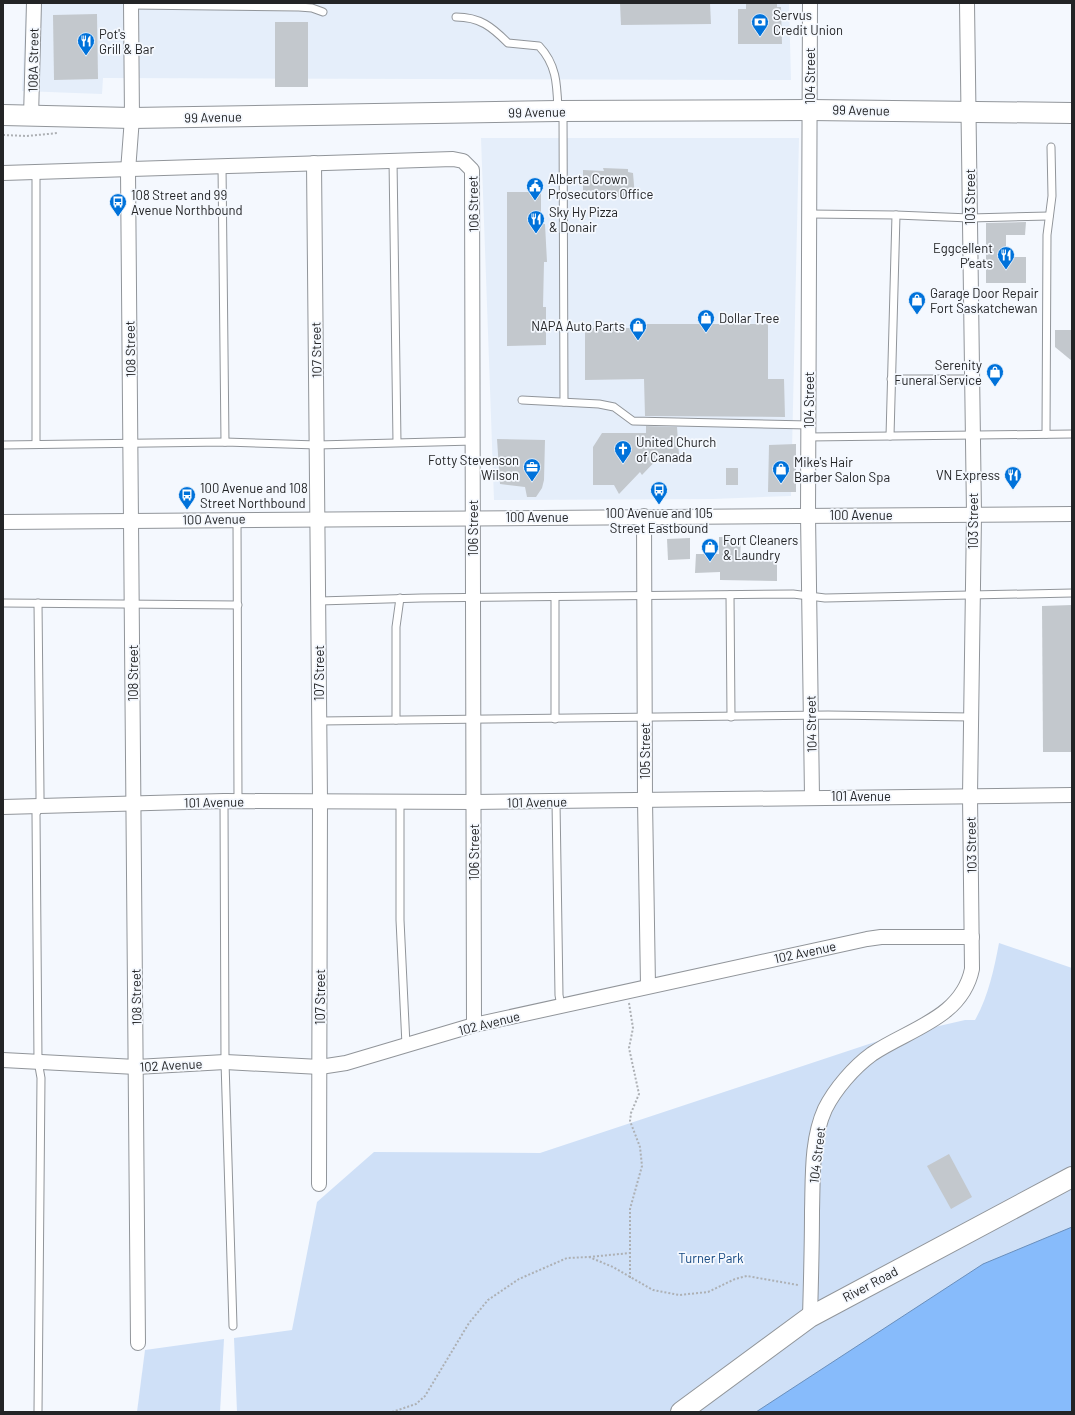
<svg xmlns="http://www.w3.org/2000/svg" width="1075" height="1415" font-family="Barlow,sans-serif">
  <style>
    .built { fill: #e5eefa }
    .green { fill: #cfe0f7 }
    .water { fill: #87bbfb; stroke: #698ebb }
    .building { fill: #c3c8cd }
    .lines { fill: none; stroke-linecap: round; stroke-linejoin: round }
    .lane-casing { stroke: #91959a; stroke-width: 9 }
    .street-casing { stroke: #91959a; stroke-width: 16 }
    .secondary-casing { stroke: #91959a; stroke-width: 22 }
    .path { stroke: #adb0b4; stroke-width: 2; stroke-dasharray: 2 2; stroke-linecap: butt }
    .lane { stroke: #fff; stroke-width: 7 }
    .street { stroke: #fff; stroke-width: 14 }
    .secondary { stroke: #fff; stroke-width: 20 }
    .labels { text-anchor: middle; stroke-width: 3.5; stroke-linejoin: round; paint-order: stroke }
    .poi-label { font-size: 13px; fill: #232426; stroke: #f4f8fe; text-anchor: start }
    .street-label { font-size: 13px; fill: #232426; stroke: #f4f8fe }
    .park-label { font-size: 13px; fill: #154881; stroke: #f4f8fe }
  </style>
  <rect width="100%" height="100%" fill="#f4f8fe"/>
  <g class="built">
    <polygon points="26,3 789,3 791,80 103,78 102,94 22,91"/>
    <polygon points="481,138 799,138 791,496 713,499 494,500"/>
  </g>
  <g class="green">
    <path d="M 999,943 L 1072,968 L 1072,1229 L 913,1310 L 756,1412 L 237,1412 L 234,1338 L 292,1330 L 317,1202 L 374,1152 L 540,1153 L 887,1038 L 965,1020 L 975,1020 C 988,997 994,970 999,943 Z"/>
    <polygon points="224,1339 220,1412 137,1412 145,1350"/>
  </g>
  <polygon class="water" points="1072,1227 1072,1412 756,1412 983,1264"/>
  <g class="building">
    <polygon points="620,3 710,3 711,24 621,25"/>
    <polygon points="746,3 777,3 777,7 781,7 782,44 738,44 738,9 746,9"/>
    <polygon points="97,14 98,79 54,80 53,15"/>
    <rect x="275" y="22" width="33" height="65"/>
    <polygon points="603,168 628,169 628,172 633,173 635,197 583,197 583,170 604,171"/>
    <polygon points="507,192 541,192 541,224 545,224 547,262 544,262 543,307 546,307 546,345 507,346"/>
    <polygon points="1026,222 1025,235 1006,235 1006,257 1026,257 1026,283 986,283 986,223"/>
    <polygon points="646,324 768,324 768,379 784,379 785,417 645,416 644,379 585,380 585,328 646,328"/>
    <polygon points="1055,330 1072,330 1072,361 1055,347"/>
    <polygon points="646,426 677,427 679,455 661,455 642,475 640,472 619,494 614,485 593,485 593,447 602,433 646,433"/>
    <polygon points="497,439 545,440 544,480 542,488 536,497 527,497 525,487 500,484"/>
    <polygon points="796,444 796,492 768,492 769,445"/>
    <rect x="726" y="468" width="12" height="17"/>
    <polygon points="719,537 741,537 740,561 777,561 777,581 720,580 720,572 695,573 696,554 719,554"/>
    <polygon points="690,538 690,559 668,560 667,539"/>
    <polygon points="1072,605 1072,752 1043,752 1042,606"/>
    <polygon points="949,1154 972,1197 951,1209 927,1166"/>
  </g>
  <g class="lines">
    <g class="lane-casing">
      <g id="lane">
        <polyline points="131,5 299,7 312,8 323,12"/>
        <path d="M 456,17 C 480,17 492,27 508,43 L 539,46 C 557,65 557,85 558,111"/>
        <polyline points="563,111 564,402"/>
        <polyline points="393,160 397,442"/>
        <polyline points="222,166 225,442"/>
        <polyline points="810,214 896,215 890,436"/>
        <polyline points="896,215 970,218 1049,216"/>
        <polyline points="891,379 972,379"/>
        <polyline points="522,400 599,404 614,407 633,421 809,425"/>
        <polyline points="1046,434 1047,235 1052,196 1051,147"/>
        <polyline points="808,437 1072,434"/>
        <polyline points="36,444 36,172"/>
        <polyline points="3,445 225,442 317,445 474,441"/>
        <polyline points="237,519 238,801"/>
        <polyline points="730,595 731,717"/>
        <polyline points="319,601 421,598 793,594 825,598 1072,593"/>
        <polyline points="3,603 238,605"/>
        <polyline points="38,603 40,794 40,806 36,814 38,1061 41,1078 38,1412"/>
        <polyline points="555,719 555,597"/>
        <polyline points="396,720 396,627 400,598"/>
        <polyline points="320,721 828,715 971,717"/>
        <polyline points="224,801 225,1062 233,1326"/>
        <polyline points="400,802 400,920 406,1045"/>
        <polyline points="556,802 559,995 561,1006"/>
      </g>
    </g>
    <g class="street-casing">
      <g id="street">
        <polyline points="131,3 132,118 128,171 138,1343"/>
        <polyline points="810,3 808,515 812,797"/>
        <polyline points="31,117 34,3"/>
        <polyline points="314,163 320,801 319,1184"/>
        <path d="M 3,173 C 153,169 303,163 453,159 L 463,161 L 472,170 L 474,1025"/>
        <polyline points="644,516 645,800 648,986"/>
        <polyline points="3,522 1072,514"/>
        <polyline points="3,807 224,801 474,802 1072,795"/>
        <polyline points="3,1060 136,1067 225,1062 320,1067 346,1063 474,1025 867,939 881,937 972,937"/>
        <path d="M 810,1317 C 811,1281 812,1246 812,1211 C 813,1177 811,1140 825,1109 C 835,1089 854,1067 872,1054 C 909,1029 962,1018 972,969 L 970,796 L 974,515 L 967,3"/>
      </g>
    </g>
    <g class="secondary-casing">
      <g id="secondary">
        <polyline points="3,115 132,118 558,111 810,110 1072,113"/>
        <polyline points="681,1412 810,1317 1072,1177"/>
      </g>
    </g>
    <g class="path">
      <polyline points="3,135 27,136 58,133"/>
      <polyline points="629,1003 633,1028 629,1048 639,1094 631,1113 630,1121 640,1147 642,1166 630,1209 630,1278"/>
      <polyline points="589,1257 630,1253"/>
      <polyline points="392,1412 416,1404 425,1396 469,1323 488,1300 519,1279 567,1258 589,1257 613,1267 653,1290 679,1295 708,1292 735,1279 747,1276 798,1285"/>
    </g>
    <use href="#lane" class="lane"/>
    <use href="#street" class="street"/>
    <use href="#secondary" class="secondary"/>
  </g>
  <defs>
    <g id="bank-pin" transform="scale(0.9)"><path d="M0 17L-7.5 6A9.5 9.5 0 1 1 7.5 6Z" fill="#0072da" stroke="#f4f8fe"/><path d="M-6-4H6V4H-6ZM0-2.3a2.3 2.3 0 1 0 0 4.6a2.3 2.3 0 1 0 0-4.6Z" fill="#fff"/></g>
    <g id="restaurant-pin" transform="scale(0.9)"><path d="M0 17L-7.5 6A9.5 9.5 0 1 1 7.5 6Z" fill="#0072da" stroke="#f4f8fe"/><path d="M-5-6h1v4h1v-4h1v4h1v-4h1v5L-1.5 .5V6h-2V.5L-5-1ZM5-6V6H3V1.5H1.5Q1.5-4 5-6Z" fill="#fff"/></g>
    <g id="civic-pin" transform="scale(0.9)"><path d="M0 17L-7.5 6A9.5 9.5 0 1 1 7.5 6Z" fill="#0072da" stroke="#f4f8fe"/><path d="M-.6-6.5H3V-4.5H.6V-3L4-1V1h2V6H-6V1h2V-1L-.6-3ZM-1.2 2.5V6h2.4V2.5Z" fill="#fff"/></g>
    <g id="bus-pin" transform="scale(0.9)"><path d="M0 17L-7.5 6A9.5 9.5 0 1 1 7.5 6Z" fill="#0072da" stroke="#f4f8fe"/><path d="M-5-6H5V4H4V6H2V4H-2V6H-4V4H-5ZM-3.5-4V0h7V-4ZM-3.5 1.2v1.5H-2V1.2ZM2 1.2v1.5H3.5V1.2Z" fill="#fff"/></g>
    <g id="shop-pin" transform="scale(0.9)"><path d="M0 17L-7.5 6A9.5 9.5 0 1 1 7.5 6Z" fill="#0072da" stroke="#f4f8fe"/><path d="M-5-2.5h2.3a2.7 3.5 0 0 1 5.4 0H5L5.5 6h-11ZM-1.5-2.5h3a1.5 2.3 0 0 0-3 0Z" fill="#fff"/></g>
    <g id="church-pin" transform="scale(0.9)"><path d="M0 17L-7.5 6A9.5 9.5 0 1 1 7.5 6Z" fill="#0072da" stroke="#f4f8fe"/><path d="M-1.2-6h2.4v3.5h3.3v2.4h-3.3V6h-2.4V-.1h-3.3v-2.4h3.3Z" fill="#fff"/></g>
    <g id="office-pin" transform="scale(0.9)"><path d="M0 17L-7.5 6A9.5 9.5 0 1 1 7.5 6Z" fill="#0072da" stroke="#f4f8fe"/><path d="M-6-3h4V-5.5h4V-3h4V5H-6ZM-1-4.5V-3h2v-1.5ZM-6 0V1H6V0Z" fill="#fff"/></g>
  </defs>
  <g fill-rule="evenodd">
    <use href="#bank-pin" x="760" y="22"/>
    <use href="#restaurant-pin" x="86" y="41"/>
    <use href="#civic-pin" x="535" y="186"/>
    <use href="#bus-pin" x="118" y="202"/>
    <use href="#restaurant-pin" x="536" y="219"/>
    <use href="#restaurant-pin" x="1006" y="255"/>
    <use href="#shop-pin" x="917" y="300"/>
    <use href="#shop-pin" x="706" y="318"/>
    <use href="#shop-pin" x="638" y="326"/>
    <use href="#shop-pin" x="995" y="372"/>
    <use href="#church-pin" x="623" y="449"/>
    <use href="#office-pin" x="532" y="467"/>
    <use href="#shop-pin" x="781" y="469"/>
    <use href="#restaurant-pin" x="1013" y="475"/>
    <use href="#bus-pin" x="659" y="490"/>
    <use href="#bus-pin" x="187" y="495"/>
    <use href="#shop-pin" x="710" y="547"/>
  </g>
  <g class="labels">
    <g class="poi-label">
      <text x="773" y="20">Servus<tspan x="773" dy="15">Credit Union</tspan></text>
      <text x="99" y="39">Pot's<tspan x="99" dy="15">Grill &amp; Bar</tspan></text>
      <text x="548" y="184">Alberta Crown<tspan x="548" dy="15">Prosecutors Office</tspan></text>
      <text x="131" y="200">108 Street and 99<tspan x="131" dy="15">Avenue Northbound</tspan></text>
      <text x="549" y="217">Sky Hy Pizza<tspan x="549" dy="15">&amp; Donair</tspan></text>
      <text x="993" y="253" text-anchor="end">Eggcellent<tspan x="993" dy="15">P’eats</tspan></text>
      <text x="930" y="298">Garage Door Repair<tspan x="930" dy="15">Fort Saskatchewan</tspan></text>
      <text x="719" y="323">Dollar Tree</text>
      <text x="625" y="331" text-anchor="end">NAPA Auto Parts</text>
      <text x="982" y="370" text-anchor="end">Serenity<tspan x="982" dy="15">Funeral Service</tspan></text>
      <text x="636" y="447">United Church<tspan x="636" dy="15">of Canada</tspan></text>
      <text x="519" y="465" text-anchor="end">Fotty Stevenson<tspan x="519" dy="15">Wilson</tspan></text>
      <text x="794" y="467">Mike's Hair<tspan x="794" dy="15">Barber Salon Spa</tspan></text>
      <text x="1000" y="480" text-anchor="end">VN Express</text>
      <text x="200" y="493">100 Avenue and 108<tspan x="200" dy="15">Street Northbound</tspan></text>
      <text x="659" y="518" text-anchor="middle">100 Avenue and 105<tspan x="659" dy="15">Street Eastbound</tspan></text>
      <text x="723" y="545">Fort Cleaners<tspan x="723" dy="15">&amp; Laundry</tspan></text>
    </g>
    <g class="street-label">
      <text transform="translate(33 60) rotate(-89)" y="5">108A Street</text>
      <text transform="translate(810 76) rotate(-90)" y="5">104 Street</text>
      <text transform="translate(861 110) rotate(1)" y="5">99 Avenue</text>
      <text transform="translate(537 112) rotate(-1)" y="5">99 Avenue</text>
      <text transform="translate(213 117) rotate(-1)" y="5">99 Avenue</text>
      <text transform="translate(970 197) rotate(-90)" y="5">103 Street</text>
      <text transform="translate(473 204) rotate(-91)" y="5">106 Street</text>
      <text transform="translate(130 349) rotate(-91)" y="5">108 Street</text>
      <text transform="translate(316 350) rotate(-91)" y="5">107 Street</text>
      <text transform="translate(809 400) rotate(-90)" y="5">104 Street</text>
      <text x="861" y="520">100 Avenue</text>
      <text x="537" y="522">100 Avenue</text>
      <text transform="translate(214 519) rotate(-1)" y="5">100 Avenue</text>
      <text transform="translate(973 521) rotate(-90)" y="5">103 Street</text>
      <text transform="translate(473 528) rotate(-90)" y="5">106 Street</text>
      <text transform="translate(133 673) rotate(-90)" y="5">108 Street</text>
      <text transform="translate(319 673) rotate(-90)" y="5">107 Street</text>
      <text transform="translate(811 724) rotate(-91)" y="5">104 Street</text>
      <text transform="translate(645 751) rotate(-90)" y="5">105 Street</text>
      <text x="861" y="801">101 Avenue</text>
      <text transform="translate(214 802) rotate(-1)" y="5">101 Avenue</text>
      <text transform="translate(537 802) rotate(-1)" y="5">101 Avenue</text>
      <text transform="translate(971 845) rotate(-91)" y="5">103 Street</text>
      <text transform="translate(474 852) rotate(-90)" y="5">106 Street</text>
      <text transform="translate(805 952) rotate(-12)" y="5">102 Avenue</text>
      <text transform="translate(136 997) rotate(-91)" y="5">108 Street</text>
      <text transform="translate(320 997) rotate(-90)" y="5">107 Street</text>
      <text transform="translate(489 1023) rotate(-14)" y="5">102 Avenue</text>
      <text transform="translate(171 1065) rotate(-3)" y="5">102 Avenue</text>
      <text transform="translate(817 1155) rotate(-83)" y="5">104 Street</text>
      <text transform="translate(870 1284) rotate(-28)" y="5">River Road</text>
    </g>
    <g class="park-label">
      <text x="711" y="1263">Turner Park</text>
    </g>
  </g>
  <rect width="1075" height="1415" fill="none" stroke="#232426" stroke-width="8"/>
</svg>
